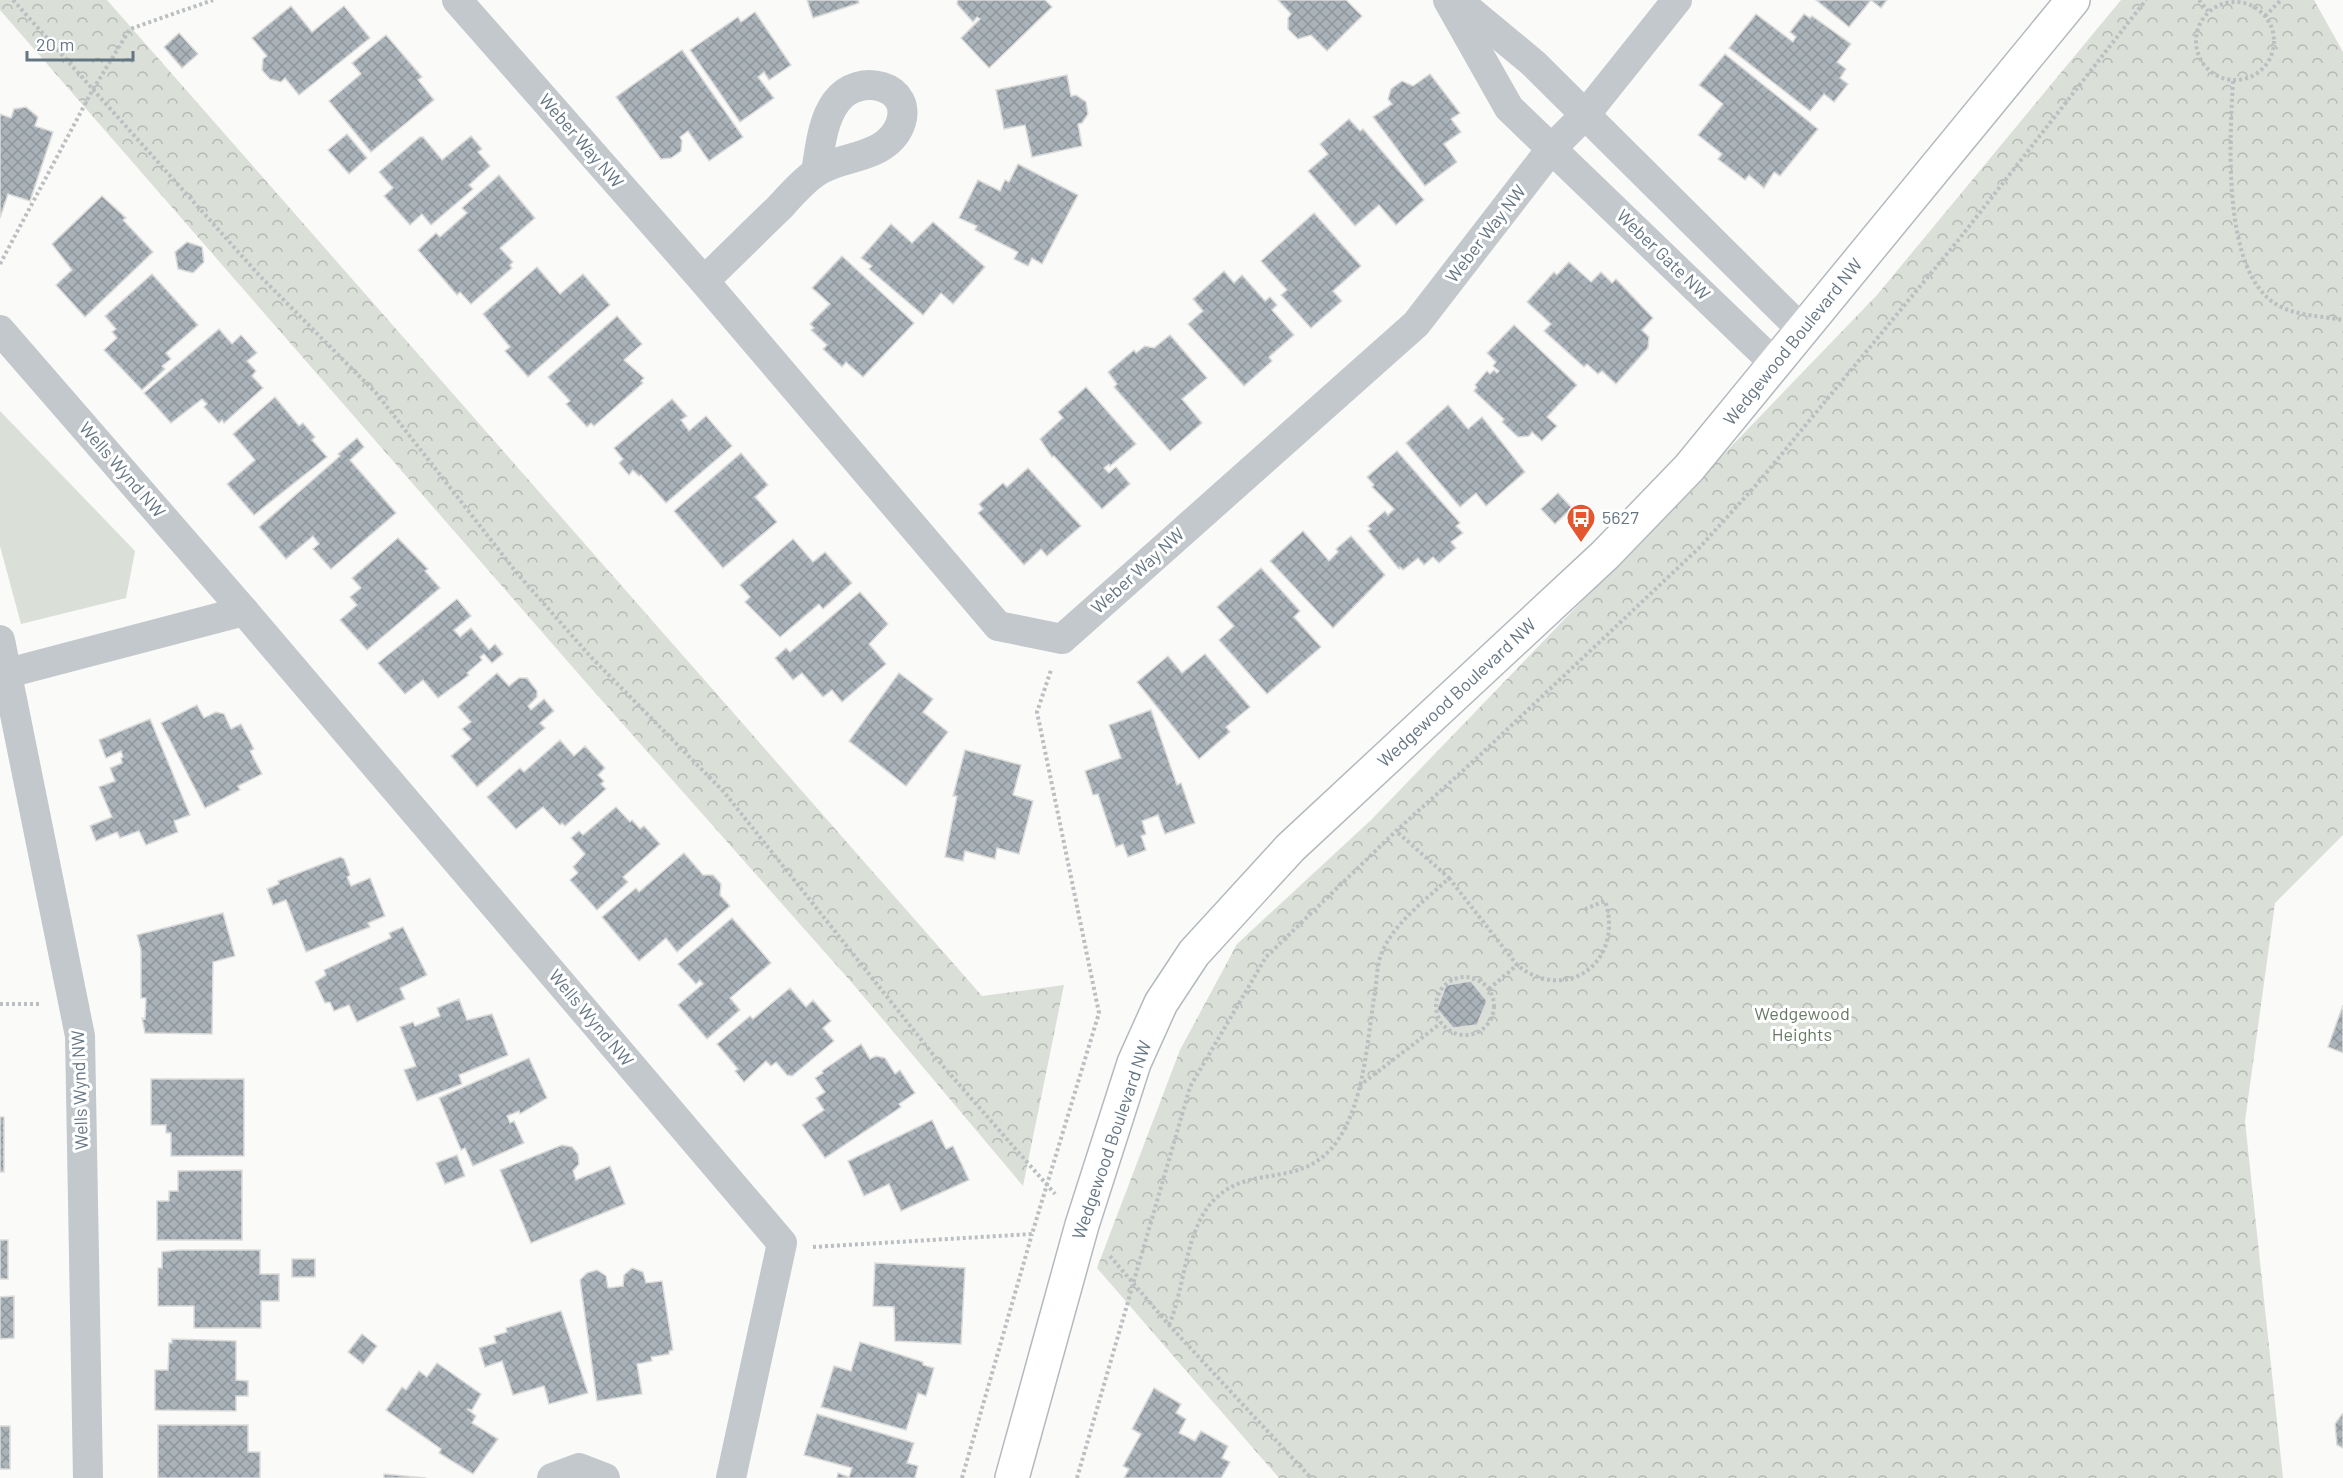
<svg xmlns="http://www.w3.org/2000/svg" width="2343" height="1478" font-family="Barlow,sans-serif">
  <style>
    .green { fill: #dadfd7 }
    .forest { fill: url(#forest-crowns) }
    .building { fill: url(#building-cross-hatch); stroke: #dcdcda; stroke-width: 1.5 }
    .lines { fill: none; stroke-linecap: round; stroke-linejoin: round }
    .secondary-casing { stroke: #b3babf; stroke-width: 36 }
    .path { stroke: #bbbfc2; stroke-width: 4; stroke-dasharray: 3 3; stroke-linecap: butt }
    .street { stroke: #c3c8cc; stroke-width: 30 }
    .secondary { stroke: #fff; stroke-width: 33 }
    .labels { text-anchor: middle; stroke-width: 6; stroke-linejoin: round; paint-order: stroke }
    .street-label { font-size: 18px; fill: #657683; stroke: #fff }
    .poi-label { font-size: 18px; fill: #657683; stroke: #fff; text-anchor: start }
    .park-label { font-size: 18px; fill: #687a64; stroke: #fff }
  </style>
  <defs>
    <pattern id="forest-crowns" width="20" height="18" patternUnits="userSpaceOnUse" patternTransform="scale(1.5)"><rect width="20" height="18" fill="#dadfd7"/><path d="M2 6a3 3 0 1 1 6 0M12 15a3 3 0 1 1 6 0" fill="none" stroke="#b4b9b4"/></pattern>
    <pattern id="building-cross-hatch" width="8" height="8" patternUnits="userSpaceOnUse" patternTransform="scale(1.5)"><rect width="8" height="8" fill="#aab3b9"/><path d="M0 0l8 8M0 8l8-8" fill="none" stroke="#8e969c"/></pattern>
  </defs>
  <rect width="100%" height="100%" fill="#fafaf8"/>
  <polygon class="green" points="0,411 135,551 126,598 21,624 0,546"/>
  <g class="forest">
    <polygon points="0,0 107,0 982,996 1064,985 1023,1186 853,984 590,687 0,10"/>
    <polygon points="2121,0 2314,0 2343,52 2343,835 2275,903 2245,1121 2283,1478 1279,1478 1097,1268 1180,1050 1237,944 1371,820 1877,295"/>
  </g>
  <g class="building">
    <polygon points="807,0 858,0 859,3 813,18"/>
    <polygon points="958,0 1045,0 1052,7 989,68 961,38 980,19 977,17 973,22 957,4"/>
    <polygon points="1278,0 1346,0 1362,16 1327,51 1311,35 1298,39 1288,29 1288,18 1291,14"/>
    <polygon points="1816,0 1871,0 1849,27"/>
    <polygon points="1871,0 1887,0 1881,8"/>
    <polygon points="291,6 312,32 344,6 370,38 299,95 285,78 281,82 270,79 262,70 263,59 267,56 252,38"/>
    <polygon points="755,12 791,65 769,80 764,72 758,77 774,98 740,122 690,50 738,17 741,22"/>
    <polygon points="1756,14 1793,42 1796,37 1790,32 1804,14 1810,18 1812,16 1851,44 1837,62 1846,69 1840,78 1848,84 1834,102 1824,94 1810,111 1729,48"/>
    <polygon points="179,33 198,54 182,68 164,47"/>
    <polygon points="386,35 422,77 418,80 434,100 371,152 329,101 361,74 352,63"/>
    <polygon points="682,50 743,137 709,161 688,131 680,137 682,141 681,151 671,158 661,159 616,97"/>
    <polygon points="1725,54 1818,129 1780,176 1774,172 1764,188 1749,175 1745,180 1718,159 1722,154 1698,135 1723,104 1699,85"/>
    <polygon points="1430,74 1460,113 1451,119 1461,132 1444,144 1457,162 1425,186 1373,117 1392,104 1388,99 1391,89 1402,81 1413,86"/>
    <polygon points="1067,75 1071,96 1076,95 1086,102 1088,114 1082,123 1078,124 1082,146 1032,157 1025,125 1004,129 996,90"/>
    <polygon points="26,107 38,117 35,126 53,132 30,201 8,194 0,218 0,114 11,118 14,109"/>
    <polygon points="1349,119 1360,131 1363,129 1424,200 1396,225 1379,205 1355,226 1308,171 1328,154 1320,144"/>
    <polygon points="347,134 367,158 349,174 328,150"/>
    <polygon points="471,136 482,149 478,152 490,166 469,185 473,189 431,225 422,214 410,225 384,196 393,188 379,172 420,137 423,137 442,160"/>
    <polygon points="1018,164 1078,195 1042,264 1032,258 1028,266 1014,259 1018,252 975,230 977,226 959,218 978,180 1000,191 1005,180 1009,182"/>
    <polygon points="499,175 535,218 500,248 513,262 510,265 512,268 471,304 460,292 457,295 418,250 436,233 440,237 467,213 462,208"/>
    <polygon points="102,196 126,218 123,220 153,252 85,317 56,285 72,270 52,244"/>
    <polygon points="1314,213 1361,266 1333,291 1342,301 1311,328 1281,295 1287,290 1261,261"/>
    <polygon points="933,222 985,267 953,304 941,293 923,315 869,269 872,266 861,258 891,224 912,243"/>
    <polygon points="187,242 202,247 204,262 193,273 178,269 175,252"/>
    <polygon points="842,256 914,323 863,377 846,362 842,367 823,349 827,345 811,330 814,328 810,324 830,304 812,288"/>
    <polygon points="1569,262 1591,282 1601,272 1612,283 1616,279 1653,318 1642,330 1649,337 1648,348 1616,384 1602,371 1598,374 1587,364 1584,367 1544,331 1551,324 1527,302 1554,272 1557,275"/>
    <polygon points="537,267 560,294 583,274 610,305 528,377 505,351 510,347 483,314"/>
    <polygon points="1224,271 1234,283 1242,275 1265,301 1270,297 1277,305 1272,310 1294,335 1269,357 1272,361 1244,386 1188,324 1203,311 1193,299"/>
    <polygon points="152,274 198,325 166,353 171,359 162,366 165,369 142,390 104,350 117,338 112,332 116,329 105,316"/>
    <polygon points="617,316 642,344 624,360 644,378 641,381 643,383 594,426 591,423 587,427 566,404 570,401 548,377"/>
    <polygon points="1514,325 1577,385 1547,417 1557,426 1542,441 1532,432 1529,436 1518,437 1502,422 1504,419 1474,391 1477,387 1475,385 1487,371 1490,374 1494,370 1497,373 1499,371 1493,366 1496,362 1487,353"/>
    <polygon points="219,329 232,344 241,335 257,353 247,361 256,371 252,376 263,388 224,423 222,420 219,423 204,407 207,404 202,399 171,423 144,393"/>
    <polygon points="1170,335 1207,378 1182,399 1202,423 1170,451 1114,387 1117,384 1108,372 1134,350 1136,353 1145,346 1154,348"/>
    <polygon points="1086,387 1136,444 1110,466 1109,464 1104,468 1109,473 1116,467 1130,484 1102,509 1054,456 1052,457 1040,439 1063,418 1058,412"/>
    <polygon points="275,397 299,426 303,423 315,437 312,440 327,457 254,515 227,484 255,460 233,434"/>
    <polygon points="672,399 687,416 681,420 689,431 706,416 732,446 666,503 641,475 639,476 633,470 629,475 619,463 623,459 614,448"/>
    <polygon points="1448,405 1468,429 1482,417 1525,472 1486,506 1476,493 1460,507 1406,443"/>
    <polygon points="357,438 364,447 350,460 396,513 331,569 313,549 319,544 313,536 286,559 259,527 340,456 338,454"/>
    <polygon points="1397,451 1460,523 1456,526 1463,533 1451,542 1456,548 1439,563 1433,557 1424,565 1418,558 1403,570 1400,567 1399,569 1368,531 1371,529 1368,526 1385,511 1388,515 1394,509 1372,487 1374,485 1367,477"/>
    <polygon points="741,453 768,485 755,497 777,522 723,568 674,511"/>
    <polygon points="1028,468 1081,526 1047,556 1041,549 1024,565 978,513 983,509 979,504 1003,483 1007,487"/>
    <polygon points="1558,493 1572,508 1555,524 1541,509"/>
    <polygon points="1303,531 1329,561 1338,552 1336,549 1351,536 1385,575 1333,628 1270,561"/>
    <polygon points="398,538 428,569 425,571 440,588 367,650 340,620 357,605 350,597 361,588 352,578"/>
    <polygon points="793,539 813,562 825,552 852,583 823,609 819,604 780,637 745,602 750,597 740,585"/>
    <polygon points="1261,568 1300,611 1294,617 1321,647 1267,694 1219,640 1234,626 1217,607"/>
    <polygon points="860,592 888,624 869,644 886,664 842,702 832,690 823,697 802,673 793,680 775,658 786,648 790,652"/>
    <polygon points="457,599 471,616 454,630 460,637 471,628 489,650 495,644 503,654 492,663 484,654 480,657 482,660 467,673 469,675 438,698 423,680 405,694 378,663"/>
    <polygon points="1205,654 1250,707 1226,727 1230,732 1199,759 1137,682 1168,656 1182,673"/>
    <polygon points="497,673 509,686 519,678 527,678 537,691 537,697 528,706 531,710 544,699 554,711 540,723 545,728 477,787 451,756 471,739 462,729 471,722 458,707"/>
    <polygon points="899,673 933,699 923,712 948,732 906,786 849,741"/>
    <polygon points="197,705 204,718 216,712 224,714 231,729 241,724 254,749 250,751 262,774 238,786 240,790 205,808 161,723"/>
    <polygon points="1151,710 1177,785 1181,783 1195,823 1165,834 1158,815 1142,821 1146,834 1141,836 1146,850 1128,857 1123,844 1116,847 1098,794 1093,795 1085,771 1121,758 1109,725"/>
    <polygon points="150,719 190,815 174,821 178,832 146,845 139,831 120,838 117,832 96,841 90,826 112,817 99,787 115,781 110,768 122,763 121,758 123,757 121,751 106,758 99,740"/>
    <polygon points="560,740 574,756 585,746 605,768 598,775 604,781 601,784 606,789 565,826 562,823 560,825 543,807 516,829 487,797 520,768 524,772"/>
    <polygon points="965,750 1021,765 1013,795 1033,801 1019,854 997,848 995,859 965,851 963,861 945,857 957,796 953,796"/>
    <polygon points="616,807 630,822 632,820 640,829 644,826 660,844 623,877 628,882 597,910 570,880 578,873 573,867 585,854 571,838 579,831 583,835"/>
    <polygon points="684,853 703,875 713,875 721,884 720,895 730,906 677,952 666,938 639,961 602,917 636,888 639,892"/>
    <polygon points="340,857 344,859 350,875 347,877 351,886 370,878 385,916 368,923 370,927 306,952 286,900 273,905 267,889 279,884 278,881"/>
    <polygon points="223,913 235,956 213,962 212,1034 145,1033 142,1018 145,1019 146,998 141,998 141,950 137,935"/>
    <polygon points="732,918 771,963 730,998 740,1010 707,1039 678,1005 703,984 700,980 696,984 678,964"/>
    <polygon points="403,927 427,975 400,988 405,999 357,1022 349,1005 334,1011 330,1002 325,1003 315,982 326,975 324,970 391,938 389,933"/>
    <polygon points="1471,981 1487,1001 1477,1025 1453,1028 1437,1009 1446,985"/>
    <polygon points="790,988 806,1007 813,1000 831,1021 823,1028 834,1041 792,1076 787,1075 776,1062 771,1066 766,1061 744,1082 735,1071 738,1069 717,1044 750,1016 753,1019"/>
    <polygon points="459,999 467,1020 492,1014 508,1055 459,1075 462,1084 417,1101 404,1070 416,1066 400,1027 413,1022 415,1026 440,1016 437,1008"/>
    <polygon points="2343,1005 2343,1053 2328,1047"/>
    <polygon points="861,1044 870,1059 876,1056 885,1058 895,1074 900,1070 915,1093 899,1104 901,1107 825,1158 802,1125 824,1110 816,1098 825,1092 815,1078 823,1073 822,1071"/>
    <polygon points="529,1058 547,1098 520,1114 519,1111 507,1116 510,1123 514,1121 524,1143 473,1166 465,1148 461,1150 439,1098"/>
    <polygon points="151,1079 244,1079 244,1156 171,1156 171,1133 166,1133 166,1125 151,1125"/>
    <rect x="0" y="1117" width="4" height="55"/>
    <polygon points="932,1120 946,1149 953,1146 969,1180 901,1211 889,1184 864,1196 848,1161"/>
    <polygon points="562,1145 572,1147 578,1154 579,1164 573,1171 576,1180 610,1166 625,1204 531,1243 500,1170"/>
    <polygon points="457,1155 465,1176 445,1184 436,1163"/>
    <polygon points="242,1170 242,1240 157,1240 157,1201 169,1201 169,1191 178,1191 178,1171"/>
    <rect x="0" y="1240" width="8" height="39"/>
    <polygon points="179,1250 260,1250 260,1274 279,1274 279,1301 261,1301 261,1328 194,1328 194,1306 158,1306 158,1268 162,1268 162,1252"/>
    <rect x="292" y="1259" width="23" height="18"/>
    <polygon points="875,1263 965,1268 961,1344 895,1341 894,1307 873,1306"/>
    <polygon points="632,1268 643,1272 646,1283 662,1281 673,1350 669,1351 669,1354 651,1357 652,1361 637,1364 642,1394 597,1401 580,1280 587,1273 597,1270 606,1276 608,1288 623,1286 624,1275"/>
    <polygon points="14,1296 14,1338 0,1339 0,1297"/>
    <polygon points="561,1311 588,1393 549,1404 544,1386 513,1395 502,1361 485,1367 479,1348 496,1343 494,1336 507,1332 506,1328"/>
    <polygon points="362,1334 377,1346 363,1364 348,1352"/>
    <polygon points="172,1339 236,1341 236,1380 248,1381 248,1396 236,1396 236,1411 155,1410 155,1370 168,1370 169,1343 172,1343"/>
    <polygon points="860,1342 923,1362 923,1365 934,1368 926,1396 918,1393 906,1430 821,1407 834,1366 851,1371"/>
    <polygon points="437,1363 481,1394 472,1410 467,1409 476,1416 472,1423 498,1439 473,1474 439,1453 441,1449 386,1410 402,1387 406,1390 419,1371 427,1377"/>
    <polygon points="1154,1388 1181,1404 1176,1413 1186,1419 1179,1433 1195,1441 1201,1431 1228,1446 1222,1458 1230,1462 1221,1478 1124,1478 1129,1469 1123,1466 1141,1434 1132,1429"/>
    <polygon points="817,1414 914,1443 907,1463 918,1466 915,1478 837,1478 838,1473 849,1477 852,1468 804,1455"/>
    <polygon points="2342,1414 2343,1414 2343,1448 2337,1445 2335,1424"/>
    <polygon points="158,1425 248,1425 248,1452 260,1452 260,1478 158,1478"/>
    <rect x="0" y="1426" width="10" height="43"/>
    <polygon points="384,1474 426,1478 384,1478"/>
  </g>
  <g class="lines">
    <g class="secondary-casing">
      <polyline id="secondary" points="1012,1478 1082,1225 1134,1063 1161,1003 1194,953 1290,848 1605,555 1689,468 2073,0"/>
    </g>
    <g class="path">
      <polyline points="13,0 258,274 377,394 516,572 590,656 724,792 935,1057 1055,1194"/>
      <polyline points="2199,0 2208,11"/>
      <circle cx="2235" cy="41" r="39"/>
      <polyline points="2265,16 2281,0"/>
      <path d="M 2233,81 C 2230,137 2221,271 2276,304 C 2294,316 2322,316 2343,320"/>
      <polyline points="0,264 92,91 130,29 213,0"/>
      <path d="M 1449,878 L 1517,965 C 1567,1005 1625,961 1605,901 L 1585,909"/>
      <circle cx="1465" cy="1006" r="29"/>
      <polyline points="1489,989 1517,965"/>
      <polyline points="0,1004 40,1004"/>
      <polyline points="1359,1086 1441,1023"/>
      <polyline points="813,1247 1032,1234 1099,1013 1037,712 1051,670"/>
      <polyline points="1110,1256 1169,1325 1311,1478"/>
      <path d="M 1169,1325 C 1186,1285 1185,1228 1215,1199 C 1252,1162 1303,1191 1338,1140 C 1365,1100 1367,1039 1375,992 C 1377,979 1377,963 1382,952 C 1395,922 1426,900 1449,878 L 1396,831"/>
      <polyline points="962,1478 1032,1234"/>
      <polyline points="1077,1478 1190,1087 1266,957 1396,831 1478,757 1701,546 1757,484 1960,238 2146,0"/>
    </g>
    <g class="street">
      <polyline points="457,0 704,281 998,626 1062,639 1416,324 1552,148 1585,115 1677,0"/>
      <polyline points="1448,0 1509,108 1774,363"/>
      <polyline points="1457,0 1533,63 1802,330"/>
      <path d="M 704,281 C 729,257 754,232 779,208 C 790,196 802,182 815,173 C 839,155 886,160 900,125 C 915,85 858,71 836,102 C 822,121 820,149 816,172"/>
      <polyline points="0,330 244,611 782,1243 731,1478"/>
      <polyline points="0,640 80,1036 88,1478"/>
      <polyline points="8,673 244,611"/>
      <polyline points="552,1478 579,1468 605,1478"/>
    </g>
    <use href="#secondary" class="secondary"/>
  </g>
  <defs>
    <g id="bus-pin" transform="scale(1.5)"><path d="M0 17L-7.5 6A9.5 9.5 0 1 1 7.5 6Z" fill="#e4572e" stroke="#fff"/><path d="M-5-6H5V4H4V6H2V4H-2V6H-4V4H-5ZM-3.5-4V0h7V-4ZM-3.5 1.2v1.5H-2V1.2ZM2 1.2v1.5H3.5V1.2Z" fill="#fff"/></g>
  </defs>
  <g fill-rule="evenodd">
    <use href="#bus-pin" x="1581" y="518"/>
  </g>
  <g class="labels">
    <g class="street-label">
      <text transform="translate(581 141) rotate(49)" y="6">Weber Way NW</text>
      <text transform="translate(1486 234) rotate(-52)" y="6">Weber Way NW</text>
      <text transform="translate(1663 255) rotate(44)" y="6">Weber Gate NW</text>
      <text transform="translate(1793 342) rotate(-51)" y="6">Wedgewood Boulevard NW</text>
      <text transform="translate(122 470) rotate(49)" y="6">Wells Wynd NW</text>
      <text transform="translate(1138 571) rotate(-42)" y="6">Weber Way NW</text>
      <text transform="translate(1457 693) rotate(-43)" y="6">Wedgewood Boulevard NW</text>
      <text transform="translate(591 1018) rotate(50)" y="6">Wells Wynd NW</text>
      <text transform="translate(80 1090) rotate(-92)" y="6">Wells Wynd NW</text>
      <text transform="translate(1112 1140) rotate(-71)" y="6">Wedgewood Boulevard NW</text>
    </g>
    <g class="poi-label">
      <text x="1602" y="524">5627</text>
    </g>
    <g class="park-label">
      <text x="1802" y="1020">Wedgewood<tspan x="1802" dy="21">Heights</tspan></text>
    </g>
  </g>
  <path d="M27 51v9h106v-9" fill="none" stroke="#657683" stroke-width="3"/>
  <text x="36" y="51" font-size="18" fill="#657683" stroke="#ffffff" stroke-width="4.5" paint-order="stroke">20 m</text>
</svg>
